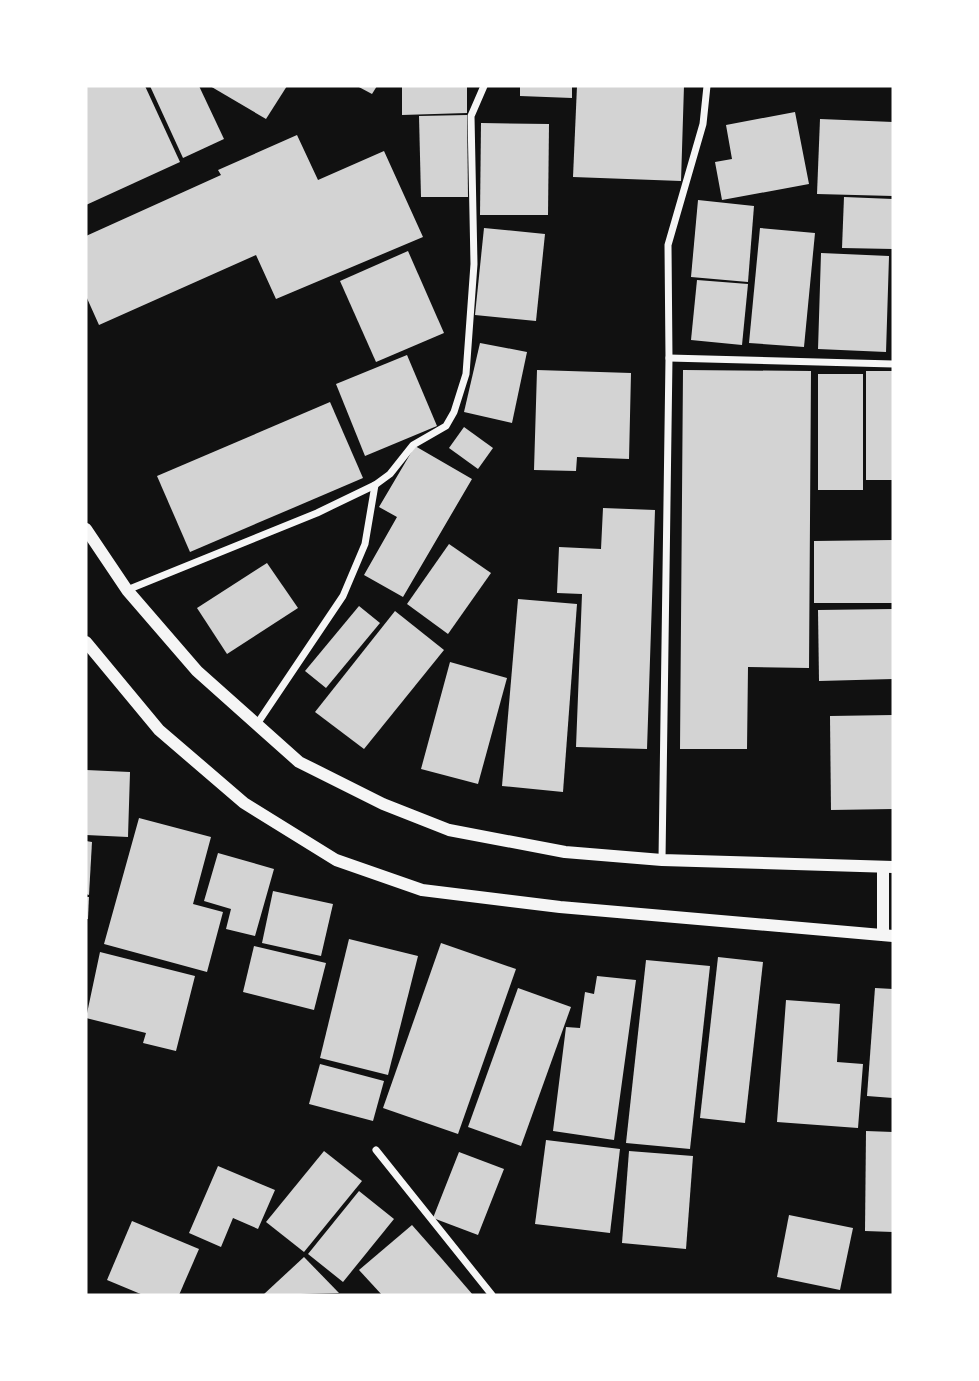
<svg xmlns="http://www.w3.org/2000/svg" width="979" height="1381" font-family="Quicksand,sans-serif">
  <style>
    .building { fill: #d3d3d3 }
    .lines { fill: none; stroke-linecap: round; stroke-linejoin: round }
    .minor { stroke: #f5f5f5; stroke-width: 7 }
    .tertiary { stroke: #f5f5f5; stroke-width: 12 }
  </style>
  <rect width="100%" height="100%" fill="#111"/>
  <g class="building">
    <polygon points="145,86 180,162 86,205 86,87"/>
    <polygon points="150,86 199,86 224,139 183,158"/>
    <polygon points="210,86 287,86 266,119"/>
    <polygon points="357,86 377,86 372,94"/>
    <polygon points="402,86 467,86 467,113 402,115"/>
    <polygon points="520,86 572,86 572,98 520,96"/>
    <polygon points="577,86 684,86 681,181 573,177"/>
    <polygon points="795,112 809,184 722,200 715,162 732,159 726,125"/>
    <polygon points="467,115 468,197 421,197 419,116"/>
    <polygon points="820,119 893,122 893,196 817,194"/>
    <polygon points="481,123 549,124 548,215 480,215"/>
    <polygon points="297,135 318,180 384,151 423,237 276,299 256,255 99,325 86,296 86,236 221,175 218,170"/>
    <polygon points="844,197 893,199 893,249 842,248"/>
    <polygon points="698,200 754,206 748,282 691,277"/>
    <polygon points="484,228 545,234 536,321 475,315"/>
    <polygon points="760,228 815,233 804,347 749,343"/>
    <polygon points="408,251 444,333 376,362 340,281"/>
    <polygon points="821,253 889,256 886,352 818,349"/>
    <polygon points="697,280 748,284 742,345 691,340"/>
    <polygon points="480,343 527,352 512,423 464,412"/>
    <polygon points="407,355 437,426 365,456 336,384"/>
    <polygon points="537,370 631,373 629,459 577,457 576,471 534,470"/>
    <polygon points="683,370 811,371 809,668 748,667 747,749 680,749"/>
    <rect x="866" y="371" width="27" height="109"/>
    <rect x="818" y="374" width="45" height="116"/>
    <polygon points="330,402 363,478 190,552 157,476"/>
    <polygon points="464,427 493,448 478,469 449,448"/>
    <polygon points="415,446 472,479 403,597 364,575 397,517 379,507"/>
    <polygon points="603,508 655,510 647,749 576,747 582,594 557,593 559,547 601,549"/>
    <polygon points="893,540 893,603 814,603 814,541"/>
    <polygon points="449,544 491,573 448,634 407,604"/>
    <polygon points="267,563 298,608 227,654 197,608"/>
    <polygon points="518,599 577,604 563,792 502,786"/>
    <polygon points="359,606 380,623 326,688 305,671"/>
    <polygon points="893,609 893,679 819,681 818,610"/>
    <polygon points="395,611 444,650 364,749 315,712"/>
    <polygon points="450,662 507,678 478,784 421,769"/>
    <polygon points="893,715 893,809 831,810 830,716"/>
    <polygon points="86,770 130,772 128,837 86,835"/>
    <polygon points="139,818 211,837 193,904 223,912 207,972 104,944"/>
    <polygon points="86,841 92,842 89,895 86,894"/>
    <polygon points="218,853 274,869 255,936 226,929 231,909 204,901"/>
    <polygon points="273,891 333,904 321,956 262,943"/>
    <polygon points="86,897 89,897 88,919 86,919"/>
    <polygon points="349,939 418,956 388,1075 320,1058"/>
    <polygon points="441,943 516,969 458,1134 383,1108"/>
    <polygon points="254,946 326,963 314,1010 243,992"/>
    <polygon points="100,952 195,976 176,1051 143,1043 146,1033 86,1018"/>
    <polygon points="718,957 763,962 745,1123 700,1118"/>
    <polygon points="646,960 710,966 690,1149 626,1143"/>
    <polygon points="597,976 636,980 614,1140 553,1131 566,1027 580,1028 585,992 594,994"/>
    <polygon points="518,988 571,1007 521,1146 468,1127"/>
    <polygon points="875,988 893,989 893,1098 867,1096"/>
    <polygon points="786,1000 840,1004 837,1062 863,1064 858,1128 777,1122"/>
    <polygon points="320,1064 384,1081 373,1121 309,1104"/>
    <polygon points="866,1131 893,1132 893,1232 865,1231"/>
    <polygon points="546,1140 620,1149 610,1233 535,1224"/>
    <polygon points="324,1151 362,1181 304,1252 266,1222"/>
    <polygon points="629,1151 693,1156 686,1249 622,1243"/>
    <polygon points="459,1152 504,1169 478,1235 433,1218"/>
    <polygon points="218,1166 275,1190 258,1229 233,1218 221,1247 189,1233"/>
    <polygon points="359,1191 394,1219 343,1282 308,1254"/>
    <polygon points="789,1215 853,1228 840,1290 777,1277"/>
    <polygon points="132,1221 199,1249 179,1295 143,1295 107,1280"/>
    <polygon points="412,1225 442,1259 473,1295 382,1295 359,1270"/>
    <polygon points="304,1257 339,1293 263,1295"/>
  </g>
  <g class="lines">
    <g class="minor">
      <polyline points="669,358 893,364"/>
      <polyline points="127,590 317,513 375,485 390,474 413,445 446,426 454,412 466,374 474,264 471,116 484,86"/>
      <polyline points="257,724 343,596 365,544 375,485"/>
      <polyline points="662,860 669,358 668,245 703,124 707,86"/>
      <polyline points="376,1150 492,1295"/>
    </g>
    <g class="tertiary">
      <polyline points="86,529 127,590 197,671 299,762 383,804 449,830 565,852 662,860 893,867"/>
      <polyline points="86,642 159,730 244,803 336,860 422,890 560,907 893,936"/>
      <polyline points="883,867 883,935"/>
    </g>
  </g>
  <rect width="979" height="1381" fill="none" stroke="#ffffff" stroke-width="175"/>
</svg>
